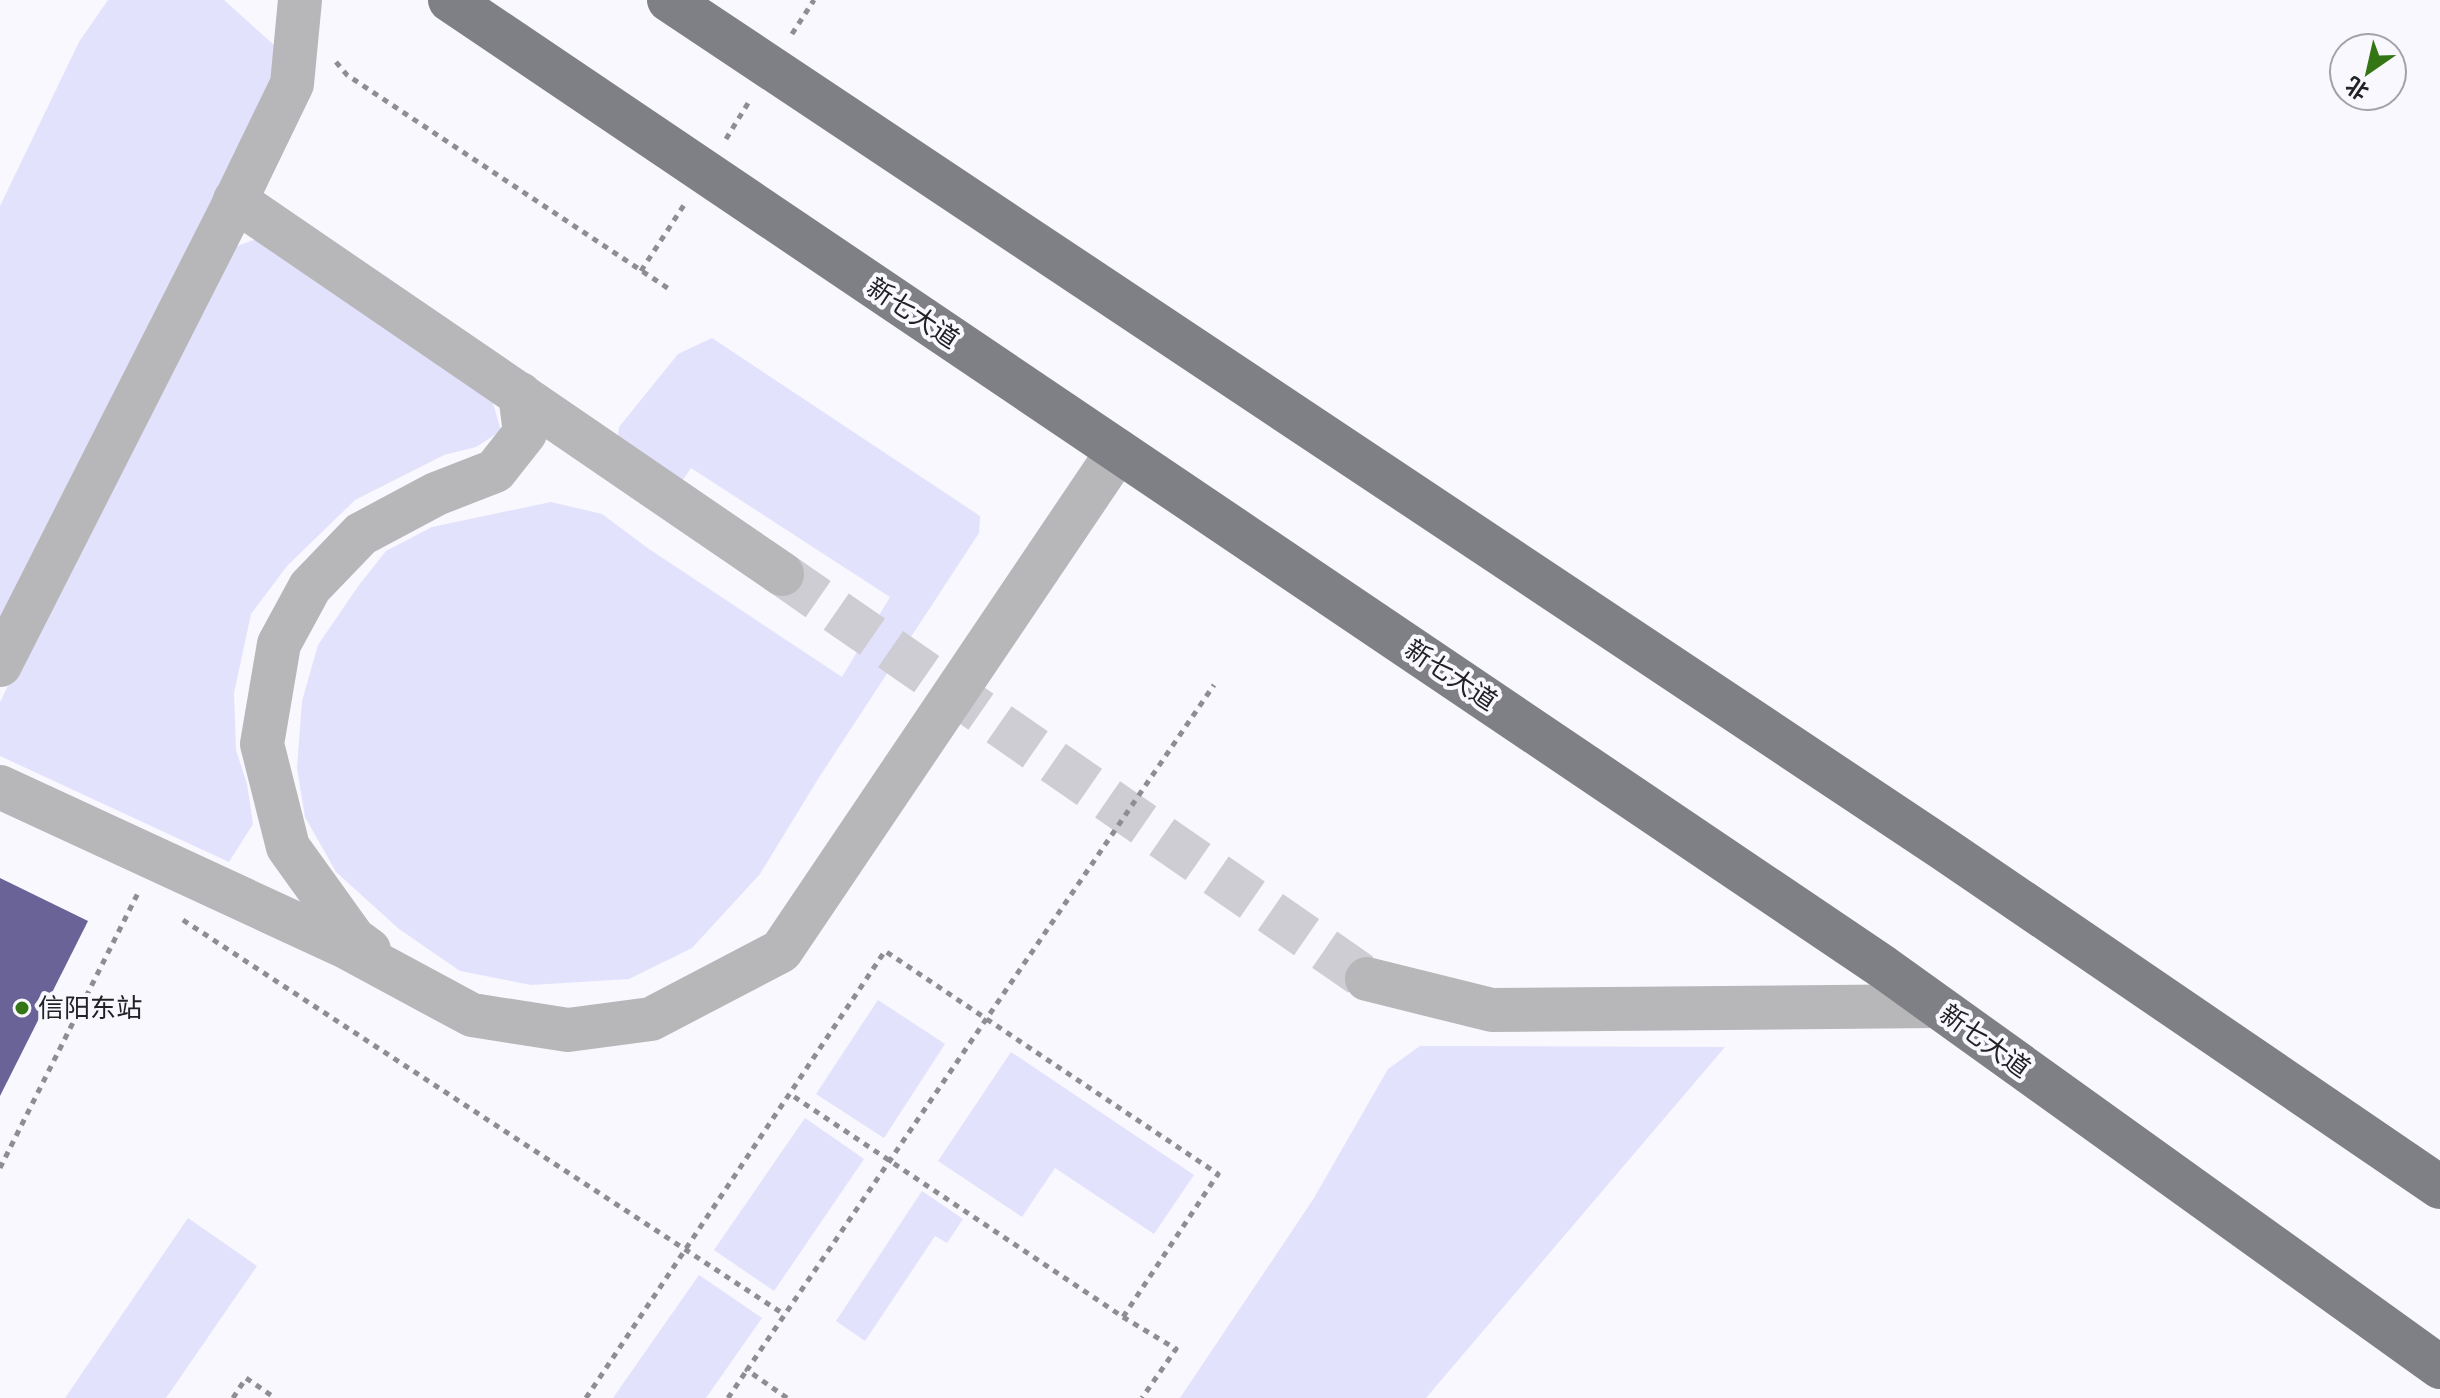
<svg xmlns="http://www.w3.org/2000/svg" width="2440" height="1398" font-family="'Archivo Narrow','Noto Sans SC',sans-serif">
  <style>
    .green { fill: #e3e2fd }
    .building { fill: #696398 }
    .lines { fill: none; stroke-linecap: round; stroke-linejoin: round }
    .minor-tunnel { stroke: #cdcdd3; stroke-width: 44; stroke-dasharray: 44 22; stroke-linecap: butt }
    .path { stroke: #8e8e92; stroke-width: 5; stroke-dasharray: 6 6; stroke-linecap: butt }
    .minor { stroke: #b7b7ba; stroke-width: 44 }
    .major { stroke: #7f7f86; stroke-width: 44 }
    .poi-dot { fill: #347615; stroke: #f8f8fe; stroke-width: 3 }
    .labels { text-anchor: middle; stroke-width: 8; stroke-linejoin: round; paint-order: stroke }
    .street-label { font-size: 26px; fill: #222225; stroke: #f8f8fe }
    .poi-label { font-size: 26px; fill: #222225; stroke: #f8f8fe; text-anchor: start }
  </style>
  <rect width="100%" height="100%" fill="#f8f8fe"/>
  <g class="green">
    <polygon points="108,0 224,0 285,55 0,621 0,206 79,42"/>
    <polygon points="259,238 489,389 501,431 476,447 444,455 355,500 287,566 251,614 234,693 236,750 247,784 253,824 229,862 0,756 0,702 138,419 232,248"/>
    <polygon points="712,338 980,516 979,533 818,779 760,874 692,948 629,979 531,985 460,971 399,929 336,872 305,817 297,768 302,701 318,645 359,585 386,551 432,527 551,502 602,514 649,549 842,677 890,597 691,468 678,487 617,445 619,427 678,354"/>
    <polygon points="878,1000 945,1044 884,1138 816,1094"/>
    <polygon points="1420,1046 1725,1047 1426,1398 1180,1398 1314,1198 1388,1069"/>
    <polygon points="1011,1052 1194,1175 1154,1234 1055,1168 1022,1217 938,1161"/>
    <polygon points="805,1118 864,1159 774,1291 714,1250"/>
    <polygon points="922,1191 963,1219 947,1243 935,1236 865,1341 836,1321"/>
    <polygon points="188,1218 257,1266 166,1398 65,1398"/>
    <polygon points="699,1275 762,1318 706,1398 613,1398"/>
  </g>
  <polygon class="building" points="0,878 88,921 0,1096"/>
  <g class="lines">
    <polyline class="minor-tunnel" points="782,574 1367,979"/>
    <g class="path">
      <polyline points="792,34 814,0"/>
      <polyline points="336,62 347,75 672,291"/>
      <polyline points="726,139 750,100"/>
      <polyline points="641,271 684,205"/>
      <polyline points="183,920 785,1315"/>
      <polyline points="0,1168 138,893"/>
      <polyline points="1123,1317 1176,1349 1142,1398"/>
      <polyline points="233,1398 246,1378 275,1398"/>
      <polyline points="586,1398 885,951 1218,1174 1123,1317 790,1094"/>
      <polyline points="728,1398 747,1370"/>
      <polyline points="787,1398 747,1370 1214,685"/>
    </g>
    <g class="minor">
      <polyline points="235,200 782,574"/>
      <polyline points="0,665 230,212 292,84 300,0"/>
      <polyline points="0,787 344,946 472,1015 568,1030 651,1019 781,951 1118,451"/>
      <polyline points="369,950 354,939 288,847 262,744 279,644 310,587 361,534 436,494 495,471 525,433 520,394"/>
      <polyline points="1367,979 1492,1010 1936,1006"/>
    </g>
    <g class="major">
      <polyline points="450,0 1883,967 2440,1367"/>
      <polyline points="669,0 1944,849 2440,1187"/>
    </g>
  </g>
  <circle class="poi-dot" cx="22" cy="1008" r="8"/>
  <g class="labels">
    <g class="street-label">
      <text transform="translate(913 313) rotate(34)" y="9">新七大道</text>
      <text transform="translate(1451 675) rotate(34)" y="9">新七大道</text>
      <text transform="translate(1985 1041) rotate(36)" y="9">新七大道</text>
    </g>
    <g class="poi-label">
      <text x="38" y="1017">信阳东站</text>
    </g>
  </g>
  <g transform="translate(2368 72) rotate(214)"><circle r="38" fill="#f8f8fe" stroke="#a2a2a7" stroke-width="2"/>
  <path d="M0-6L14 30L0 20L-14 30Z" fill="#347615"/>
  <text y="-12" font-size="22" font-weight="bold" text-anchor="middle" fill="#222225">北</text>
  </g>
</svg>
